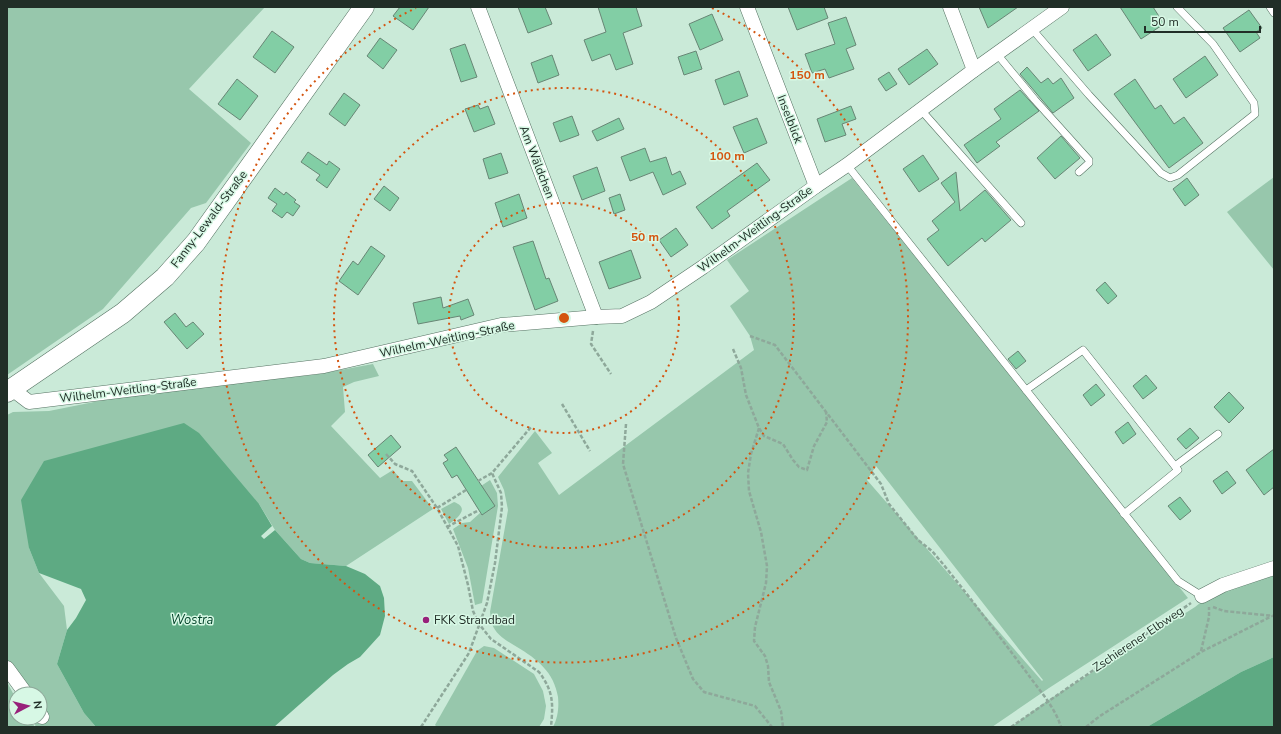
<svg xmlns="http://www.w3.org/2000/svg" width="1281" height="734" font-family="'Nunito Sans',sans-serif">
  <style>
    .green { fill: #97c7ac; fill-rule: evenodd }
    .water { fill: #5eaa83 }
    .building { fill: #82cea5; stroke: #688675 }
    .lines { fill: none; stroke-linecap: round; stroke-linejoin: round }
    .lane-casing { stroke: #567363; stroke-width: 8 }
    .street-casing { stroke: #567363; stroke-width: 15 }
    .secondary-casing { stroke: #567363; stroke-width: 21 }
    .path { stroke: #8ea89a; stroke-width: 2.5; stroke-dasharray: 4 2; stroke-linecap: butt }
    .lane { stroke: #fff; stroke-width: 7 }
    .street { stroke: #fff; stroke-width: 14 }
    .secondary { stroke: #fff; stroke-width: 20 }
    .ring { fill: none; stroke: #d4550f; stroke-width: 2; stroke-dasharray: 2 4 }
    .poi-dot { fill: #98217b; stroke: #d7f8e5; stroke-width: 1.5 }
    .labels { text-anchor: middle; stroke-width: 3; stroke-linejoin: round; paint-order: stroke }
    .street-label { font-size: 12px; fill: #212e27; stroke: #d7f8e5 }
    .poi-label { font-size: 12px; fill: #212e27; stroke: #d7f8e5; text-anchor: start }
    .water-label { font-size: 13px; font-style: italic; fill: #06462c; stroke: #d7f8e5 }
    .centre { fill: #d4550f; stroke: #d7f8e5; stroke-width: 2 }
    .ring-label { font-size: 12px; text-anchor: middle; font-weight: bold; fill: #d4550f; stroke: #d7f8e5; stroke-width: 3; stroke-linejoin: round; paint-order: stroke }
  </style>
  <rect width="100%" height="100%" fill="#caead8"/>
  <g class="green">
    <polygon points="7,7 265,7 189,89 251,143 206,203 191,208 103,309 7,375"/>
    <polygon points="1274,177 1274,270 1227,212"/>
    <path d="M 852,178 L 1188,598 L 1049,688 L 992,727 L 553,727 C 558,718 559,707 558,697 C 554,672 537,659 517,647 C 507,641 496,635 492,624 C 490,621 491,616 490,612 L 508,510 L 504,490 L 498,477 L 535,431 L 552,453 L 538,463 L 559,495 L 754,350 L 750,336 L 730,306 L 749,291 L 727,260 ZM 876,466 L 1043,680 L 1042,681 L 867,480 Z"/>
    <polygon points="373,364 379,376 354,382 343,387 345,412 331,426 380,478 393,470 402,481 412,481 433,509 346,566 310,563 301,559 275,530 259,504 29,548 39,573 64,606 67,630 57,664 84,713 96,727 36,727 32,718 40,718 40,694 21,694 7,662 7,415 13,412 49,411 114,398 199,386 313,375"/>
    <polygon points="490,480 497,493 498,506 482,603 475,605 468,568 453,529 462,523 470,522 480,513 482,515 494,506 481,486"/>
    <path d="M 454,502 C 470,508 458,518 449,524 L 441,509 Z"/>
    <polygon points="1274,568 1274,657 1241,672 1147,727 1011,727 1047,701 1195,607 1223,585"/>
    <polygon points="484,646 494,648 534,674 543,691 546,706 544,719 539,727 437,727 435,725 477,651"/>
    <polygon points="7,682 16,699 16,718 28,718 35,727 7,727"/>
  </g>
  <g class="water">
    <polygon points="184,423 199,433 259,504 272,526 261,536 264,539 275,530 301,559 310,563 346,566 365,574 380,586 384,598 385,616 380,635 360,657 348,664 333,675 274,727 96,727 84,713 57,664 67,630 76,618 86,600 81,589 39,573 29,548 21,500 44,461"/>
    <polygon points="1274,657 1274,727 1147,727 1241,672"/>
  </g>
  <g class="building">
    <polygon points="400,7 429,7 413,30 393,16"/>
    <polygon points="518,7 545,7 552,24 528,33"/>
    <polygon points="598,7 636,7 642,26 623,33 633,64 616,70 610,54 592,61 584,40 606,32"/>
    <polygon points="788,7 824,7 828,18 797,30"/>
    <polygon points="979,7 1018,7 988,28"/>
    <polygon points="1120,7 1153,7 1164,24 1141,39"/>
    <polygon points="1249,10 1262,28 1256,32 1260,38 1240,52 1223,28"/>
    <polygon points="712,14 723,40 700,50 689,24"/>
    <polygon points="846,17 856,45 846,49 854,69 829,78 825,69 812,73 805,54 835,44 828,23"/>
    <polygon points="272,31 294,47 275,73 253,57"/>
    <polygon points="1096,34 1111,55 1088,71 1073,50"/>
    <polygon points="380,38 397,50 383,69 367,56"/>
    <polygon points="465,44 477,77 461,82 450,49"/>
    <polygon points="927,49 938,64 909,85 898,69"/>
    <polygon points="696,51 702,69 684,75 678,57"/>
    <polygon points="552,55 559,75 538,83 531,63"/>
    <polygon points="1205,56 1218,75 1186,98 1173,79"/>
    <polygon points="1027,67 1041,83 1048,78 1053,84 1061,78 1074,98 1053,113 1020,74"/>
    <polygon points="739,71 748,96 724,105 715,80"/>
    <polygon points="889,72 897,84 886,91 878,79"/>
    <polygon points="237,79 258,96 240,120 218,104"/>
    <polygon points="1135,79 1155,109 1161,105 1174,124 1184,117 1203,143 1169,168 1114,94"/>
    <polygon points="1020,90 1039,111 996,142 1000,146 977,163 964,145 1001,119 994,109"/>
    <polygon points="344,93 360,105 345,126 329,114"/>
    <polygon points="478,105 480,109 488,106 495,124 474,132 465,109"/>
    <polygon points="851,106 856,119 842,124 846,135 825,142 817,119"/>
    <polygon points="572,116 579,135 560,142 553,123"/>
    <polygon points="619,118 624,129 597,141 592,131"/>
    <polygon points="757,118 767,143 744,153 733,127"/>
    <polygon points="1061,136 1080,158 1055,179 1037,158"/>
    <polygon points="645,148 650,162 666,157 672,175 680,171 686,184 663,195 653,172 630,181 621,157"/>
    <polygon points="308,152 327,165 329,161 340,169 327,188 316,180 320,175 301,162"/>
    <polygon points="501,153 508,173 489,179 483,159"/>
    <polygon points="923,155 939,179 919,192 903,169"/>
    <polygon points="757,163 770,180 727,211 730,216 712,229 696,207"/>
    <polygon points="597,167 605,191 582,200 573,176"/>
    <polygon points="956,172 960,211 985,190 1011,220 985,242 982,238 948,266 927,239 939,230 932,221 955,202 941,183"/>
    <polygon points="1187,178 1199,195 1185,206 1173,189"/>
    <polygon points="384,186 399,198 390,211 374,199"/>
    <polygon points="275,188 284,195 286,192 296,200 294,202 300,206 293,216 287,212 282,218 272,211 277,204 268,198"/>
    <polygon points="519,194 527,218 503,227 495,203"/>
    <polygon points="620,194 625,210 614,214 609,198"/>
    <polygon points="676,228 688,245 671,257 659,240"/>
    <polygon points="533,241 546,279 549,278 558,301 535,310 513,247"/>
    <polygon points="371,246 385,256 358,295 339,281 353,261 358,265"/>
    <polygon points="631,250 641,278 609,289 599,262"/>
    <polygon points="1105,282 1117,296 1108,304 1096,290"/>
    <polygon points="441,297 443,308 468,299 474,315 461,320 460,316 418,324 413,303"/>
    <polygon points="175,313 186,327 193,322 204,334 187,349 164,322"/>
    <polygon points="1018,351 1026,361 1016,369 1008,359"/>
    <polygon points="1146,375 1157,388 1143,399 1133,386"/>
    <polygon points="1096,384 1105,395 1091,406 1083,395"/>
    <polygon points="1229,392 1244,408 1229,423 1214,407"/>
    <polygon points="1128,422 1136,434 1123,444 1115,432"/>
    <polygon points="1190,428 1199,438 1186,449 1177,439"/>
    <polygon points="391,435 401,447 378,467 368,455"/>
    <polygon points="456,447 495,506 482,515 457,475 452,478 443,463 448,460 444,455"/>
    <polygon points="1274,449 1274,487 1264,495 1246,470"/>
    <polygon points="1227,471 1236,483 1222,494 1213,481"/>
    <polygon points="1180,497 1191,511 1180,520 1168,506"/>
  </g>
  <g class="lines">
    <g class="lane-casing">
      <g id="lane">
        <polyline points="1270,7 1274,13"/>
        <polyline points="1032,29 1089,95 1161,173 1170,178 1178,175 1255,114 1254,103 1213,44 1177,7"/>
        <polyline points="997,54 1035,100 1089,160 1089,163 1079,172"/>
        <polyline points="921,110 1021,223"/>
        <polyline points="847,165 1178,581 1202,596"/>
        <polyline points="1026,390 1083,350 1178,470 1124,514"/>
        <polyline points="1175,466 1218,434"/>
      </g>
    </g>
    <g class="street-casing">
      <g id="street">
        <polyline points="478,7 596,317"/>
        <polyline points="747,7 816,186"/>
        <polyline points="950,7 974,70"/>
        <polyline points="12,389 29,402 324,366 501,325 596,317 622,316 651,302 703,267 816,186 847,165 974,70 1062,7"/>
        <polyline points="1202,596 1223,585 1274,568"/>
        <polyline points="7,668 26,694"/>
        <polyline points="40,714 42,717"/>
      </g>
    </g>
    <g class="secondary-casing">
      <polyline id="secondary" points="7,392 123,313 165,277 196,242 364,7"/>
    </g>
    <g class="path">
      <polyline points="593,331 591,344 611,374"/>
      <path d="M 750,336 L 775,345 L 881,484 L 889,504 L 918,540 L 932,551 L 943,564 C 972,600 999,636 1027,673 C 1039,690 1055,707 1061,727"/>
      <polyline points="733,349 741,368 746,395 759,428 764,436 783,444 793,460 799,467 807,470 814,446 827,422 826,412"/>
      <polyline points="562,404 590,451"/>
      <polyline points="626,424 623,464 676,638 693,679 704,692 755,706 772,727"/>
      <polyline points="759,428 751,454 748,473 749,491 761,532 767,566 766,583 755,627 754,641 765,656 768,666 769,682 781,711 783,727"/>
      <polyline points="386,454 395,464 412,471 437,508"/>
      <polyline points="478,481 492,473 531,427"/>
      <path d="M 466,490 L 437,508 L 458,546 L 468,585 L 473,611 L 479,624 L 491,639 L 539,672 C 554,692 553,704 551,727"/>
      <polyline points="447,527 479,510"/>
      <polyline points="1213,607 1224,611 1274,616"/>
      <polyline points="1201,651 1209,617 1209,607"/>
      <polyline points="421,727 469,653 487,603 495,563 502,507 501,493 492,473"/>
      <polyline points="1011,727 1191,603"/>
      <polyline points="1086,727 1100,716 1201,652 1272,616"/>
    </g>
    <use href="#lane" class="lane"/>
    <use href="#street" class="street"/>
    <use href="#secondary" class="secondary"/>
  </g>
  <g class="ring">
    <circle cx="564" cy="318" r="115"/>
    <circle cx="564" cy="318" r="230"/>
    <path d="M712 8A344 344 0 1 1 416 8"/>
  </g>
  <circle class="poi-dot" cx="426" cy="620" r="4"/>
  <g class="labels">
    <g class="street-label">
      <text transform="translate(790 119) rotate(69)" y="4">Inselblick</text>
      <text transform="translate(537 162) rotate(69)" y="4">Am Wäldchen</text>
      <text transform="translate(209 219) rotate(-53)" y="4">Fanny-Lewald-Straße</text>
      <text transform="translate(755 229) rotate(-36)" y="4">Wilhelm-Weitling-Straße</text>
      <text transform="translate(447 339) rotate(-12)" y="4">Wilhelm-Weitling-Straße</text>
      <text transform="translate(128 390) rotate(-7)" y="4">Wilhelm-Weitling-Straße</text>
      <text transform="translate(1138 639) rotate(-34)" y="4">Zschierener Elbweg</text>
    </g>
    <g class="poi-label">
      <text x="434" y="624">FKK Strandbad</text>
    </g>
    <g class="water-label">
      <text x="192" y="624">Wostra</text>
    </g>
  </g>
  <circle cx="564" cy="318" r="6" class="centre"/>
  <g class="ring-label">
    <text x="807" y="79">150 m</text>
    <text x="727" y="160">100 m</text>
    <text x="645" y="241">50 m</text>
  </g>
  <rect width="1281" height="734" fill="none" stroke="#212e27" stroke-width="16"/>
  <g transform="translate(28 706) rotate(83)"><circle r="19" fill="#d7f8e5" stroke="#8ea799"/>
  <path d="M0-3L7 15L0 10L-7 15Z" fill="#98217b"/>
  <text y="-6" font-size="11" font-weight="bold" text-anchor="middle" fill="#212e27">N</text>
  </g>
  <path d="M1145 26v6h115v-6" fill="none" stroke="#212e27" stroke-width="2"/>
  <text x="1151" y="26" font-size="12" fill="#212e27" stroke="#d7f8e5" stroke-width="3" paint-order="stroke">50 m</text>
</svg>
